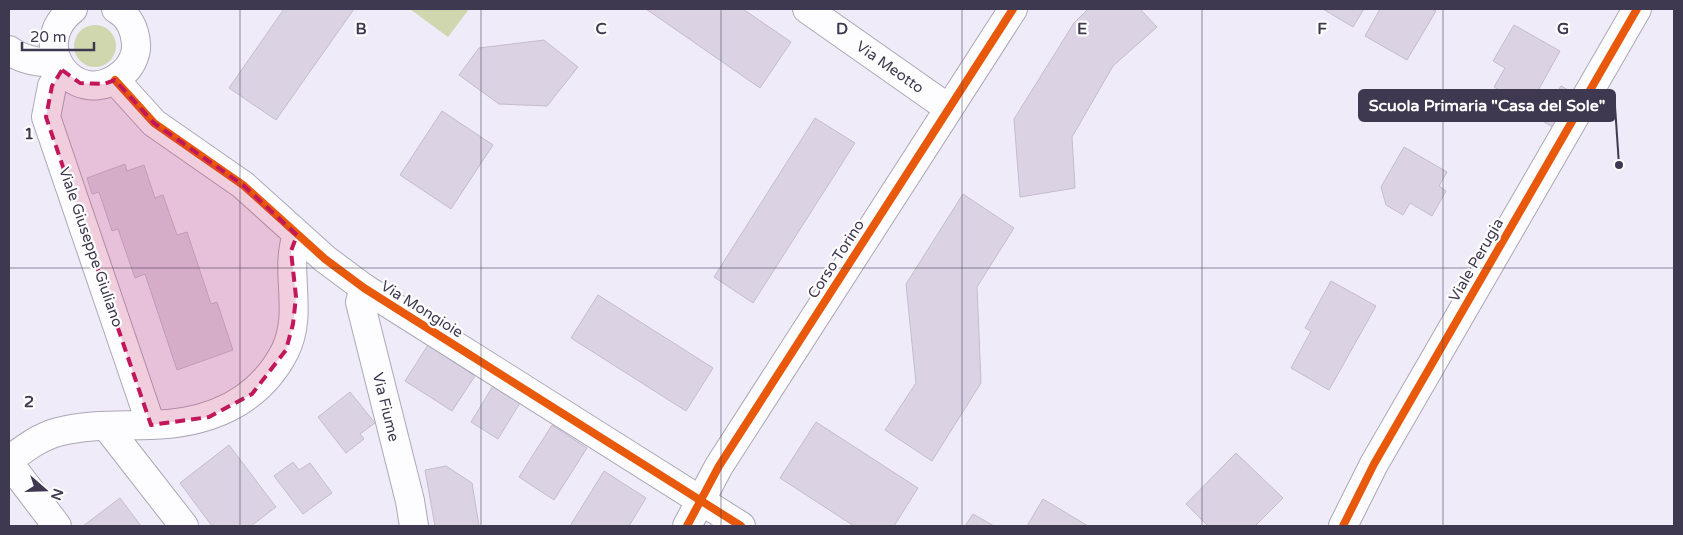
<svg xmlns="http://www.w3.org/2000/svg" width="1683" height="535" font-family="'Varela Round',sans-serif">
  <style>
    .green { fill: #d0d7ae }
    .building { fill: #dbd3e4; stroke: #c5bccc }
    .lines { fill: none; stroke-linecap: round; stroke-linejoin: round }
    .minor-casing { stroke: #aca8b8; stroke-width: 30 }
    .major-casing { stroke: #aca8b8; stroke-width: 30 }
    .minor { stroke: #fdfcfe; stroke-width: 28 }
    .major { stroke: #fdfcfe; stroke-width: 28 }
    .cycleway-casing { stroke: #fff; stroke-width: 11 }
    .cycleway { stroke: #e8590c; stroke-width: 8 }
    .marked { fill: #c2185b; fill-opacity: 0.2; stroke: #c2185b; stroke-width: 4; stroke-dasharray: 10 6; stroke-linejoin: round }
    .grid { fill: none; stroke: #3f3851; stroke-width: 1; stroke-opacity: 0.55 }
    .labels { text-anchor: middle; stroke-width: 4.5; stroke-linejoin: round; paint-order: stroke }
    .street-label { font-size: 15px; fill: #3f3851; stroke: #fff }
    .grid-label { font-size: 16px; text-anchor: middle; font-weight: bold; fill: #3f3851; stroke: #fff; stroke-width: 4.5; stroke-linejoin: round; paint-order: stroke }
    .leader { fill: none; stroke: #3f3851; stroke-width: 2 }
    .callout-dot { fill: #3f3851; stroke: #fff; stroke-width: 2 }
    .callout { fill: #3f3851; stroke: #3f3851; stroke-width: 2 }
    .callout-label { font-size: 16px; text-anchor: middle; font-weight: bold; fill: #fff }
  </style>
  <rect width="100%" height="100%" fill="#efebf9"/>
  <g class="green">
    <polygon points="410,9 469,9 448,37"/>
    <circle cx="95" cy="46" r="21"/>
  </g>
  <g class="building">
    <polygon points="284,9 354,9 276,120 229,88"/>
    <polygon points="646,9 743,9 791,42 760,88"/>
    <polygon points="1088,9 1140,9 1157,27 1113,66 1072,137 1075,188 1020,197 1014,119 1074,23"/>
    <polygon points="1323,9 1364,9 1353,27"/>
    <polygon points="1380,9 1432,9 1436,11 1407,60 1365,36"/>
    <polygon points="1514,25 1560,51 1529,107 1494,87 1505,68 1493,61"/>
    <polygon points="544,40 578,67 547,106 499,104 459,75 479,48"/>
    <polygon points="1561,86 1579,96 1559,131 1541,120"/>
    <polygon points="442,111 493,145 451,209 400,175"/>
    <polygon points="815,118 855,143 753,303 714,277"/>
    <polygon points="1404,147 1447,172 1439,186 1446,191 1432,216 1410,203 1403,215 1386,205 1381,187"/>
    <polygon points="125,164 127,171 144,165 155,198 163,195 177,235 187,232 211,304 217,302 233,350 177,370 145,274 135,278 118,229 112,231 99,192 92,194 87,178"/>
    <polygon points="963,194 1014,228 977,287 981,383 932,461 885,430 916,383 906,284"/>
    <polygon points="1331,281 1376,306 1329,390 1291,368 1311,331 1305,328"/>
    <polygon points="598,295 713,368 686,411 571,338"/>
    <polygon points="428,345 475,376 452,411 405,381"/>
    <polygon points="493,386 520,403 498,439 471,422"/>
    <polygon points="350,392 375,423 360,434 364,439 346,453 318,417"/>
    <polygon points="816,422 918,488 894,526 854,526 780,478"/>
    <polygon points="552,425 587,448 554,500 519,477"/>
    <polygon points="229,445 276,507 251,526 212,526 180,483"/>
    <polygon points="1236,453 1283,498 1255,526 1208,526 1186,504"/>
    <polygon points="293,462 299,470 310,463 332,493 303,514 274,476"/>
    <polygon points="446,466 472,483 479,526 435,526 425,470"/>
    <polygon points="604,471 646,498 629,526 570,526"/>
    <polygon points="120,498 141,526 83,526"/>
    <polygon points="1043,499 1088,526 1027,526"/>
    <polygon points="973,514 994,526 965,526"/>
  </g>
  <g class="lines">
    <g class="minor-casing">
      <g id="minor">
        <path d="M 73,9 C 25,46 77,112 122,74 C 130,68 137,55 136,44 C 135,30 129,16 116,9"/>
        <polyline points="807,9 948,108"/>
        <path d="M 9,50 C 23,61 40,63 57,62"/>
        <polyline points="62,70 52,86 46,117 151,425"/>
        <polyline points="115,80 154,123 243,185 325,259 364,288 741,526"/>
        <polyline points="364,288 360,302 410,501 414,526"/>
        <polyline points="106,426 184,526"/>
        <path d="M 9,460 C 24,449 39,437 58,432 C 88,424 118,426 149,425 C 206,424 258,404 285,351 C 304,312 284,272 297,235"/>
        <polyline points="9,463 57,526"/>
        <polyline points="1343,526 1374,464 1637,9"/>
      </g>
    </g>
    <g class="major-casing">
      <polyline id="major" points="687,526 719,466 1013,9"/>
    </g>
    <use href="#minor" class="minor"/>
    <use href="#major" class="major"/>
    <g class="cycleway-casing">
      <g id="cycleway">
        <polyline points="115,80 154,123 243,185 325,259 364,288 741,526"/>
        <polyline points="687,526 719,466 1013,9"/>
        <polyline points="1343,526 1374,464 1637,9"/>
      </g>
    </g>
    <use href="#cycleway" class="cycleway"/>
  </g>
  <path class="marked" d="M 62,70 L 80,83 L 104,84 L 115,80 L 154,123 L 243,185 L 297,235 L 291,251 L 296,297 L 293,324 L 286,350 L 252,394 L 209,417 L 151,425 L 46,117 L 52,86 Z"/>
  <path class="grid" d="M 240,9 L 240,526M 481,9 L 481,526M 721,9 L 721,526M 962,9 L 962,526M 1202,9 L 1202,526M 1443,9 L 1443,526M 9,268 L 1674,268"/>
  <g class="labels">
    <g class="street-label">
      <text transform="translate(890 67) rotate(35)" y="5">Via Meotto</text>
      <text transform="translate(91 247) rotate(71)" y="5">Viale Giuseppe Giuliano</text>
      <text transform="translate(836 259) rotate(-57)" y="5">Corso Torino</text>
      <text transform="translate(1476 260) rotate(-60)" y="5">Viale Perugia</text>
      <text transform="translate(422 309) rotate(32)" y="5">Via Mongioie</text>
      <text transform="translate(386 407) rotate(76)" y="5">Via Fiume</text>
    </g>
  </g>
  <g class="grid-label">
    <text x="361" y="34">B</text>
    <text x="601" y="34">C</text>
    <text x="842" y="34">D</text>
    <text x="1082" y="34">E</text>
    <text x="1322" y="34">F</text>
    <text x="1563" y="34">G</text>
    <text x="29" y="139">1</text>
    <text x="29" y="407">2</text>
  </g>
  <path class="leader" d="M1619 165L1615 106"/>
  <circle class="callout-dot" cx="1619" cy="165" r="5"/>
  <rect class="callout" x="1359" y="90" width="256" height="31" rx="5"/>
  <g class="callout-label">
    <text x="1487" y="111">Scuola Primaria "Casa del Sole"</text>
  </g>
  <rect width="1683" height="535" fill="none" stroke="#3f3851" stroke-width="20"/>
  <g transform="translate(45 490) rotate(110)" stroke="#ffffff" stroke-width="4" paint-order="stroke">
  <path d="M0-4L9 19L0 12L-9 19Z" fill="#3f3851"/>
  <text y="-8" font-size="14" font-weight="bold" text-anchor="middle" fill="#3f3851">N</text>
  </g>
  <path d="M22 42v8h72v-8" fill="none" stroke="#3f3851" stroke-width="2.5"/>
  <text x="30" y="42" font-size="15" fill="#3f3851" stroke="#ffffff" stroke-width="4" paint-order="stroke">20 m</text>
</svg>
